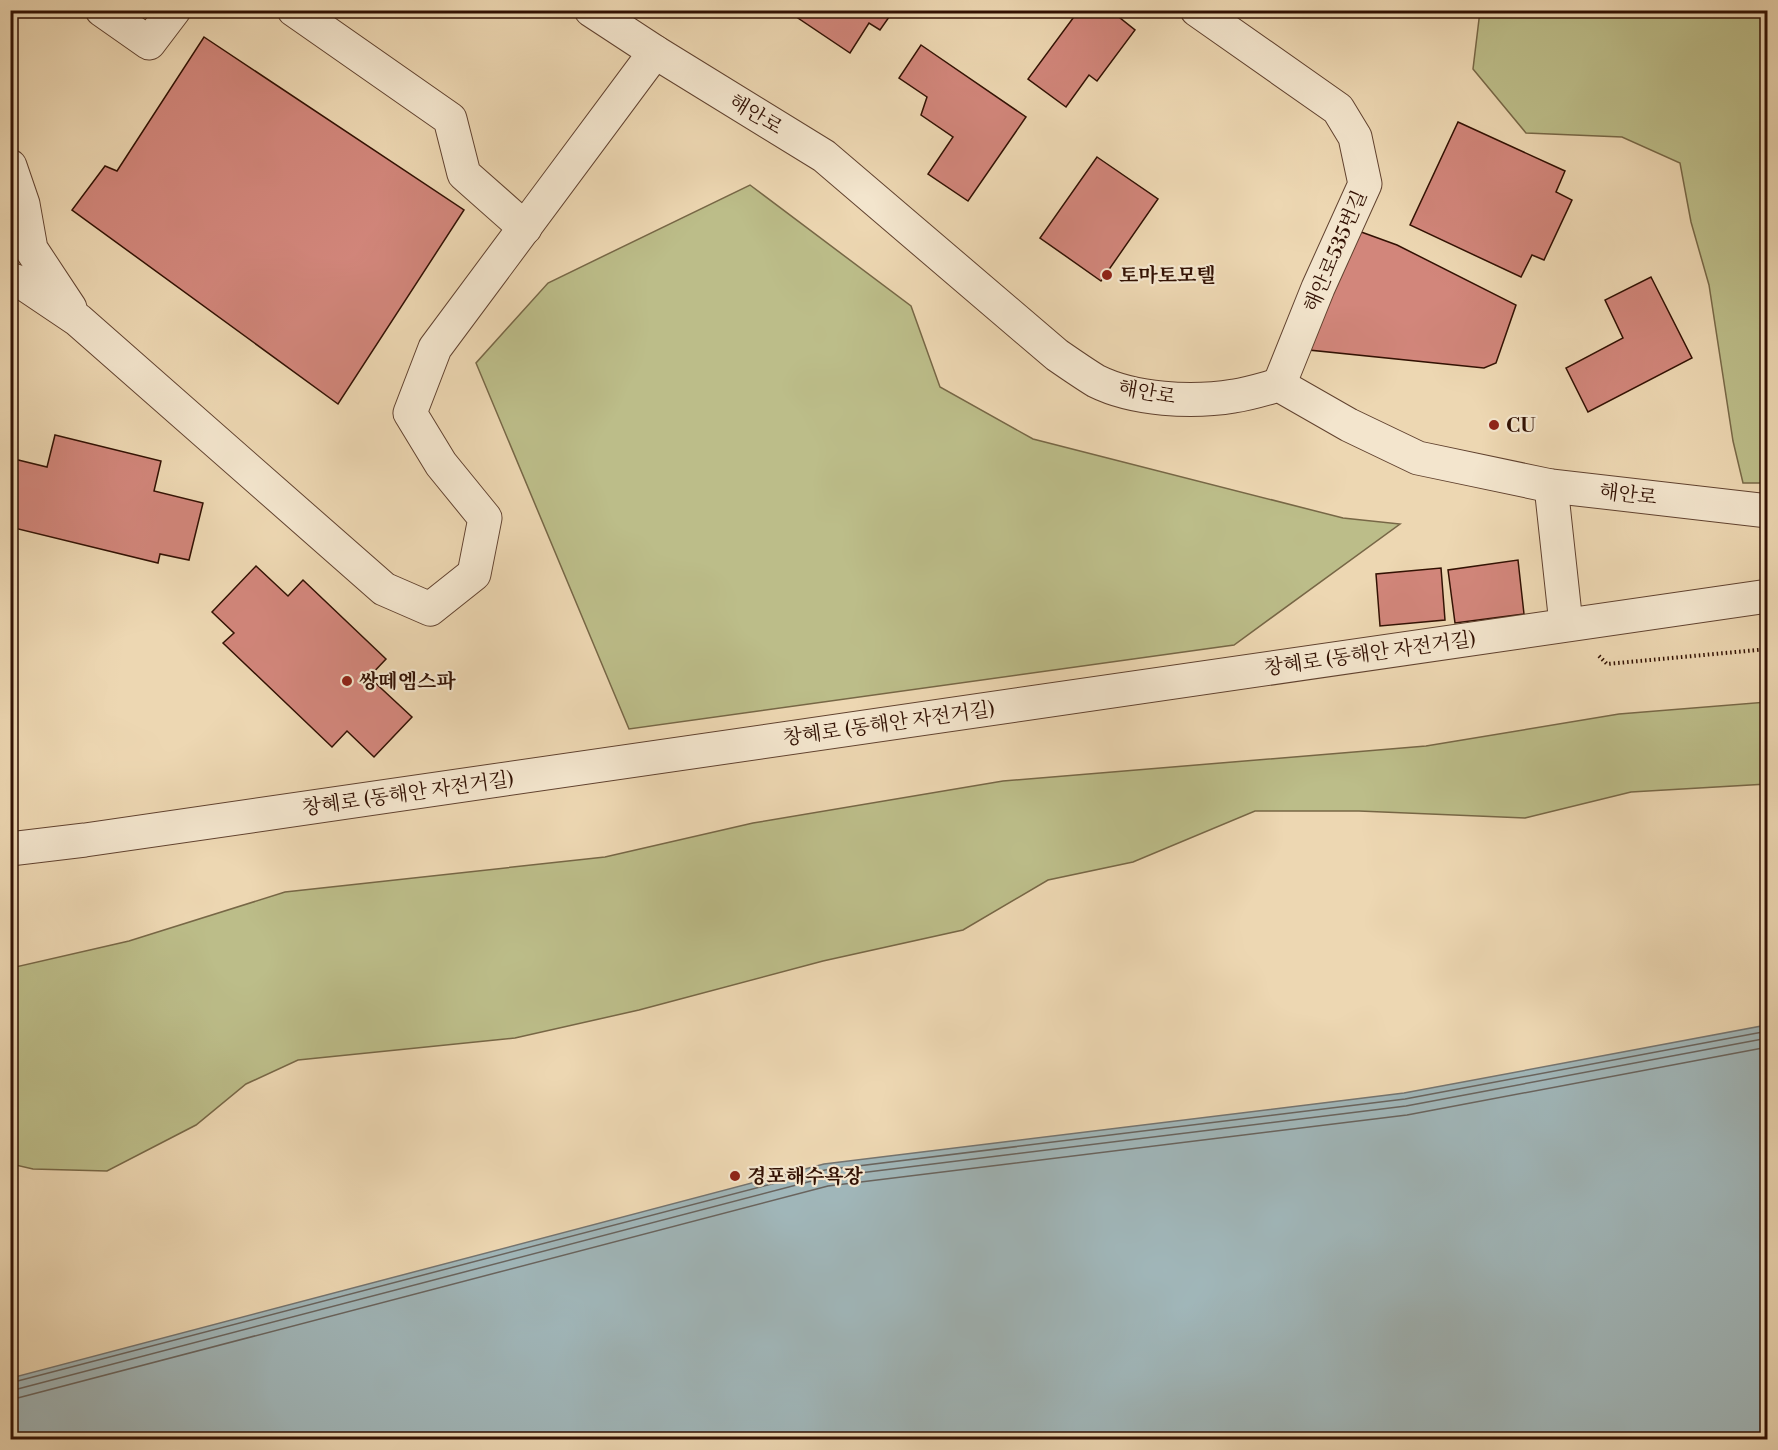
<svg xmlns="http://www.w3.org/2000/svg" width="1778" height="1450" viewBox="0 0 1778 1450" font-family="'Libre Bodoni','Noto Serif KR',serif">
<rect width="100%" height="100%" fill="#edd7b2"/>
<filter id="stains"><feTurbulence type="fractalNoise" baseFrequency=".00333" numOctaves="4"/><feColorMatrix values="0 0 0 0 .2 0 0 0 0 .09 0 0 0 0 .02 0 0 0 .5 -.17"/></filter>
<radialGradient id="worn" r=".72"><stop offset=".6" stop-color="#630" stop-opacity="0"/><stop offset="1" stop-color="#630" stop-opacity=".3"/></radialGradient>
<!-- green -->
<g fill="#bcbd89" stroke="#776746" stroke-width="1.5">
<polygon points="1480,11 1767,11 1767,483 1743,483 1733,441 1709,285 1691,222 1680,163 1622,137 1526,133 1473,69"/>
<polygon points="750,185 911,306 940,387 1033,439 1343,518 1400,524 1234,645 629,729 476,363 548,283"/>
<polygon points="1767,702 1767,784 1631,792 1525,818 1359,811 1255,811 1133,862 1048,880 963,930 823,961 639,1010 515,1038 298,1060 246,1084 196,1125 107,1171 33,1169 11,1164 11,968 129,941 285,892 605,857 753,823 1003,781 1426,746 1619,714"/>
</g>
<!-- water -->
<polygon fill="#a0b6b9" stroke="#747470" stroke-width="1.5" points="1767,1025 1767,1439 11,1439 11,1378 824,1164 1404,1093"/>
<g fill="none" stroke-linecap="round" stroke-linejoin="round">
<!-- shore -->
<g stroke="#69645e" stroke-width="1.5">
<polyline points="10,1383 825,1170 1405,1099 1768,1031"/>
<polyline points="10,1391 827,1177 1406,1106 1768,1038"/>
<polyline points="10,1400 828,1186 1407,1115 1768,1047"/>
</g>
</g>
<!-- building -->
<g fill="#d2867b" stroke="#321103" stroke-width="1.5">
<polygon points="786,10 894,10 880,30 869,23 850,53"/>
<polygon points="1079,10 1110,10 1135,30 1097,81 1089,75 1066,107 1028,79"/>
<polygon points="204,37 464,210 338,404 72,210 105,166 117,171"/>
<polygon points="921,45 1026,117 968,201 928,174 953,137 921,115 927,97 899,78"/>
<polygon points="1458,122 1565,171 1556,192 1572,200 1544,260 1532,255 1521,277 1410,225"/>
<polygon points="1097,157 1158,199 1101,281 1040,238"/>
<polygon points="1353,229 1397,245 1516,305 1496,363 1484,368 1309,350"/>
<polygon points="1651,277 1692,358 1588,412 1566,368 1623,338 1605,300"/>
<polygon points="55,435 161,461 154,491 203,503 189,560 160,554 158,563 10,527 10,458 47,467"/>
<polygon points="1518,560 1524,614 1455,623 1448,570"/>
<polygon points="256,566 288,596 303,580 386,659 369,677 412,717 374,757 347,731 332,747 223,643 234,633 212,612"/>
<polygon points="1441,568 1445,620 1380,626 1376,574"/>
</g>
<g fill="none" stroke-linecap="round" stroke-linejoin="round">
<defs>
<g id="minor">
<polyline points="102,10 149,43 174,10"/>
<polyline points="294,10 450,119 464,174 525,228"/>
<path d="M591 10 655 52 824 156 1057 355C1070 364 1083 373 1096 381 1134 400 1192 403 1234 396 1249 394 1264 389 1279 385L1349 425 1418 458 1551 486 1768 511"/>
<polyline points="1197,10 1338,109 1355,137 1365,184 1318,288 1279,385"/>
<polyline points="10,166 23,204 31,249 70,308"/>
<polyline points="10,279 26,285 78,320 384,589 430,609 474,574 485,518 441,464 410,413 435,348 655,52"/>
<polyline points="1551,486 1566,624"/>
<polyline points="10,849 85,840 1768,596"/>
</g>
</defs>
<!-- minor casing -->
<use href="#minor" stroke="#61422f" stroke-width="35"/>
<!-- path -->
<polyline stroke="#321103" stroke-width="4" stroke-dasharray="1.5 3" stroke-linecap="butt" points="1599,656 1607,664 1768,649"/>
<!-- minor -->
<use href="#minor" stroke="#f3e5cd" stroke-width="33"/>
</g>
<!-- markers -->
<g fill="#8f2418" stroke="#f3e5cd" stroke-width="2">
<circle cx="1107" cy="275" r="6"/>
<circle cx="1494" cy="425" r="6"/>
<circle cx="347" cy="681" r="6"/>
<circle cx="735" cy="1176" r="6"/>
</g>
<g text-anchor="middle" stroke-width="4.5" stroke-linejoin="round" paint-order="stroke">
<!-- street labels -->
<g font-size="20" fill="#321103" stroke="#f3e5cd">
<text transform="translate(756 114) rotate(31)" y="7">해안로</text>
<text transform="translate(1335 251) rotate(-67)" y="7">해안로535번길</text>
<text transform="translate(1147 392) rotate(10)" y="7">해안로</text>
<text transform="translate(1628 494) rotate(7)" y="7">해안로</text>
<text transform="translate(1370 653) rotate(-8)" y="7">창혜로 (동해안 자전거길)</text>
<text transform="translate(889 723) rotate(-8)" y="7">창혜로 (동해안 자전거길)</text>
<text transform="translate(408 793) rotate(-8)" y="7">창혜로 (동해안 자전거길)</text>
</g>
<!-- poi labels -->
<g font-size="20" font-weight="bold" fill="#321103" stroke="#f3e5cd" text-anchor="start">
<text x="1119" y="282">토마토모텔</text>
<text x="1506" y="432">CU</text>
<text x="359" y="688">쌍떼엠스파</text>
<text x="747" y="1183">경포해수욕장</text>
</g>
</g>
<!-- margin -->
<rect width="1778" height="1450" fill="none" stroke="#edd7b2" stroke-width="36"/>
<rect x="12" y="12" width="1754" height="1426" fill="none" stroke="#321103" stroke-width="3"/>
<rect x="18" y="18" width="1742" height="1414" fill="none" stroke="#321103" stroke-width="1.5"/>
<rect width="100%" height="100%" filter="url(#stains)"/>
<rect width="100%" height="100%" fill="url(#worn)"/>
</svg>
